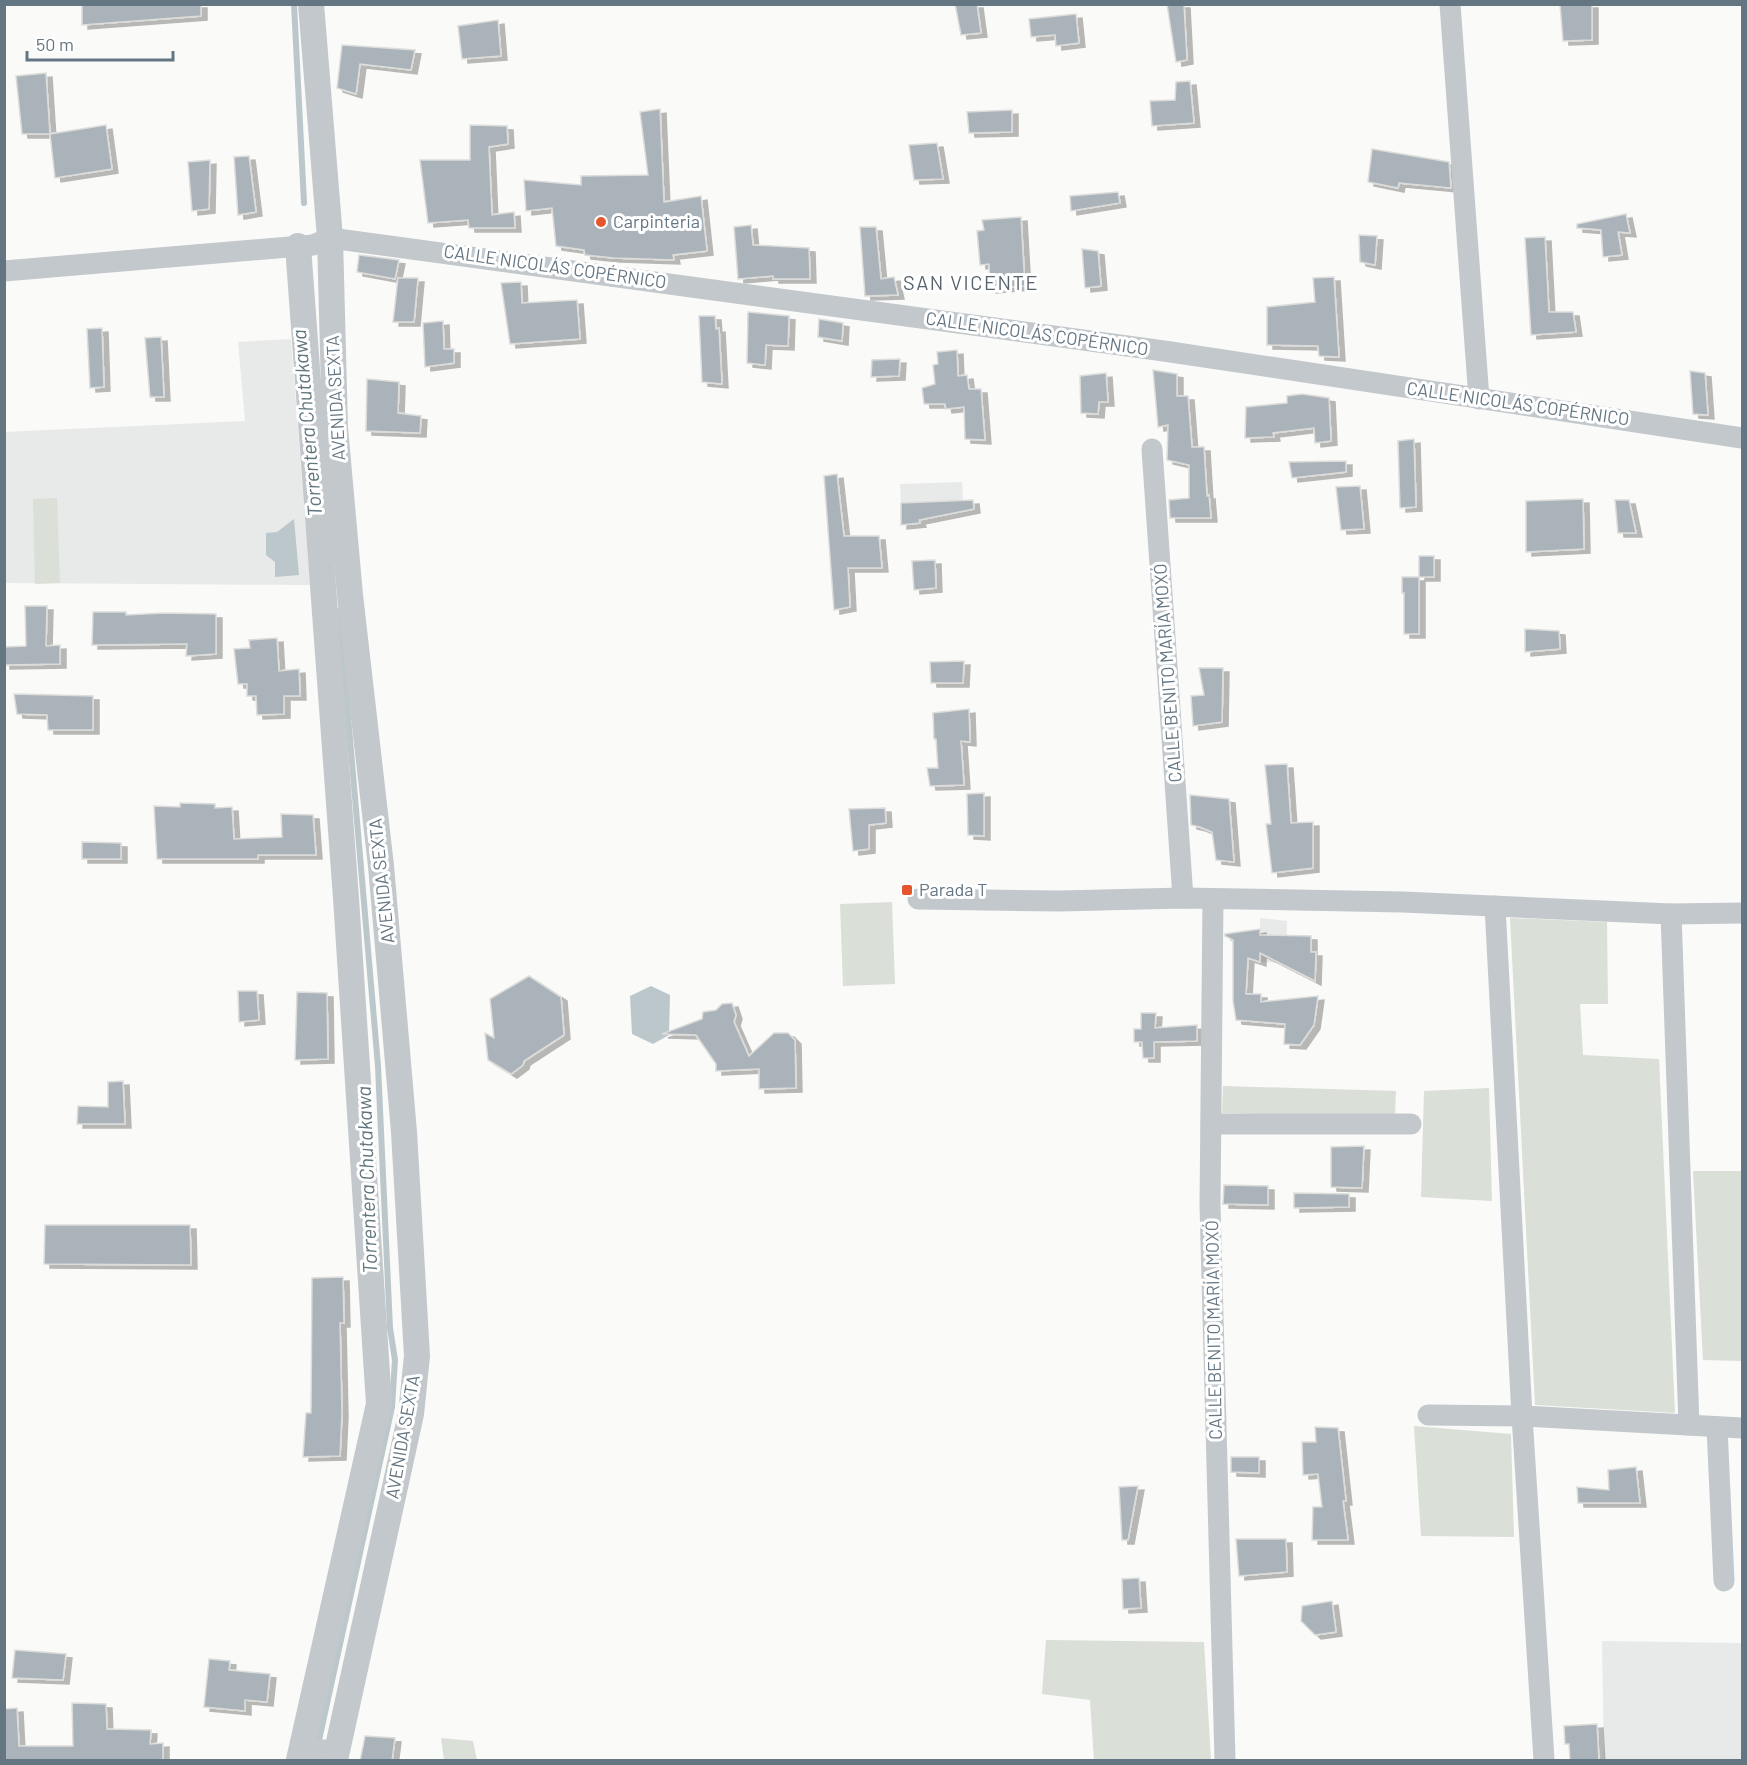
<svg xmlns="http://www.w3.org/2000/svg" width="1747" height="1765" viewBox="0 0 1747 1765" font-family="Barlow,sans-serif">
<defs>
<filter id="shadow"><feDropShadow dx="6" dy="4" stdDeviation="0" flood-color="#0004"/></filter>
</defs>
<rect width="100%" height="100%" fill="#fafaf8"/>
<!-- built -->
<g fill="#e8e9e9">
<polygon points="291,339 310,585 5,583 4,432 245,421 238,342"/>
<polygon points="962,482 963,501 901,503 900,484"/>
<polygon points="1260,918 1287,921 1286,963 1260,962"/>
<polygon points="1602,1641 1742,1643 1742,1760 1604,1760"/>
</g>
<!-- green -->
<g fill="#dadfd7">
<polygon points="57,498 60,583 35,584 33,499"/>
<polygon points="892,902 895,984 843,986 840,904"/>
<polygon points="1510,918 1607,922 1608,1004 1580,1004 1583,1055 1659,1059 1675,1413 1535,1405"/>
<polygon points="1223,1086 1396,1091 1395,1117 1222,1113"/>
<polygon points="1489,1088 1492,1201 1421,1197 1424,1091"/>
<polygon points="1693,1171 1742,1171 1742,1361 1703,1360"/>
<polygon points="1414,1426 1511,1434 1514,1537 1421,1536"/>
<polygon points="1046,1640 1204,1642 1211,1760 1094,1760 1090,1700 1042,1694"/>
<polygon points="441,1738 473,1741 477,1760 444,1760"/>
</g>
<!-- water -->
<g fill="#bbc7cb">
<polygon points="294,519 299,575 275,577 275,562 266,555 266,533 277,532"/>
<polygon points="651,986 670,995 669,1035 653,1044 632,1034 630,996"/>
</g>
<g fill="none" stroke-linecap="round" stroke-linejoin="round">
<!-- stream -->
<g stroke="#bbc7cb" stroke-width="6">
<polyline points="294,4 304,203"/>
<polyline points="319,1740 392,1407 395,1360 390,1328 378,1066 339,611"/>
</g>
</g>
<!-- building -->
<g fill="#aab3b9" stroke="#dcdcda" stroke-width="1.5" filter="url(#shadow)">
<polygon points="82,4 201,4 201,16 82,25"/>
<polygon points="955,4 977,4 981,33 961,35"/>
<polygon points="1167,4 1184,4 1187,60 1176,62"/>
<polygon points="1560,4 1592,4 1592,40 1563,41"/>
<polygon points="1076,14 1079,43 1056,46 1055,35 1031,37 1029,19"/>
<polygon points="498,20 501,56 462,59 458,26"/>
<polygon points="342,45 415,50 411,70 360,64 356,94 337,88"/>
<polygon points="46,73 50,134 22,134 16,76"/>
<polygon points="1190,81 1194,123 1152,126 1150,101 1175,100 1176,82"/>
<polygon points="660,109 664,202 701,196 707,251 673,255 674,260 614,258 585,255 584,250 556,246 552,208 526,211 524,180 581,185 581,176 648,175 640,112"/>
<polygon points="1012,110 1012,132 969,133 967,112"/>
<polygon points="106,125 112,169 55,178 50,134"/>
<polygon points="470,125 507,126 508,144 489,147 492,215 514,212 515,228 469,228 468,220 428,223 420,160 470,160"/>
<polygon points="937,143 943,179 914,180 909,145"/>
<polygon points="1372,149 1449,162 1451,188 1399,183 1398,188 1368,182"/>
<polygon points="249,156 256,212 238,215 234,157"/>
<polygon points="210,160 209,209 192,211 188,162"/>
<polygon points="1118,192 1120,203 1071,211 1070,196"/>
<polygon points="1626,214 1630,233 1618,232 1622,255 1603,257 1601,230 1577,228 1577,224"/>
<polygon points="1021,217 1025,286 990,289 989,264 980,265 977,231 984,230 982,220"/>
<polygon points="751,225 753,245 809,248 810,279 773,279 773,276 738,279 734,227"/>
<polygon points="860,227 876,227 881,279 894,277 898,295 865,296"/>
<polygon points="1359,235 1377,236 1375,265 1360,262"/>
<polygon points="1545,237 1549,312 1573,312 1576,332 1531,335 1525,238"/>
<polygon points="1082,249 1098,251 1101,286 1085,288"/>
<polygon points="359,255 399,260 395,279 357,272"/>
<polygon points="1334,277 1339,357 1319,356 1318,346 1267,345 1267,307 1315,302 1313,278"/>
<polygon points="398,278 418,278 414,322 393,322"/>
<polygon points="521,282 522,303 577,300 580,339 510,344 501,283"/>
<polygon points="748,312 789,316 788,346 766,345 765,365 747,363"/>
<polygon points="699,316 715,316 716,329 719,328 722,384 702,382"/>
<polygon points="819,319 843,323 842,341 818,337"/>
<polygon points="443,321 444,349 454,349 454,363 425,367 423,323"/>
<polygon points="102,328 104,387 90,388 87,329"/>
<polygon points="161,337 164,397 150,397 145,338"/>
<polygon points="957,350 958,376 967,375 969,389 981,389 985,440 965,439 964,407 946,409 945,404 924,404 922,388 935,384 933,365 938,364 937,352"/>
<polygon points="900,359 899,376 871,377 872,360"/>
<polygon points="1153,370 1177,374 1177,396 1188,396 1192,447 1204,447 1207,496 1209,495 1211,518 1170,518 1169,500 1189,498 1189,465 1167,460 1168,425 1158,427"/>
<polygon points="1690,371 1705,373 1708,415 1693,414"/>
<polygon points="1106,373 1108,402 1099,402 1098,414 1081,413 1080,376"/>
<polygon points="367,379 399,382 398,413 421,416 420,433 366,431"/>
<polygon points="1302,394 1329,398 1331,441 1315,443 1314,428 1273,433 1274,437 1245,438 1246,407 1287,403 1287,396"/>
<polygon points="1414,439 1416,507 1400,508 1398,441"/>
<polygon points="1346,461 1346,472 1292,478 1289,462"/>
<polygon points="837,474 844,536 879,536 882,568 848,568 850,607 834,610 824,476"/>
<polygon points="1360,486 1364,529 1341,530 1336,487"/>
<polygon points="1583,499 1584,549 1526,552 1526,501"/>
<polygon points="973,500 974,509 919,520 920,523 901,525 901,503"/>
<polygon points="1615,500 1629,500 1636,533 1618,533"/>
<rect x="1419" y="556" width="15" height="21"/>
<polygon points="935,560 936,588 914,590 912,561"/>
<polygon points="1402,577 1419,577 1419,634 1404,634 1404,593 1402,593"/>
<polygon points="25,606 47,606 46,646 60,645 60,664 4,665 4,647 26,646"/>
<polygon points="93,612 126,612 126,615 165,613 216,614 216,654 186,656 187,644 92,645"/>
<polygon points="1525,629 1559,631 1560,649 1525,652"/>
<polygon points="277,638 279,671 299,669 300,696 284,696 284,714 257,715 256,696 247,696 247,684 238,684 234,649 250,648 249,640"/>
<polygon points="964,661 963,683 931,683 930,662"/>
<polygon points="1199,668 1223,668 1222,722 1193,726 1191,696 1204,695"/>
<polygon points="14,694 93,696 93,730 48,730 47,715 17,714"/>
<polygon points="969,709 970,742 961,741 964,785 930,786 927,768 938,768 936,739 934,739 933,713"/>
<polygon points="1287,764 1291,823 1313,822 1313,868 1272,873 1266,824 1271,824 1265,765"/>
<polygon points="984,793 984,836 968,835 967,794"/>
<polygon points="1190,795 1229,799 1234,862 1216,860 1212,832 1200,827 1191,825"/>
<polygon points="180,803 215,804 215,808 232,807 234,839 282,837 281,814 313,815 316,855 258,855 258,859 157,859 154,806 180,807"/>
<polygon points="885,808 886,823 869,825 869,849 853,851 849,809"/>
<polygon points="82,842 121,843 121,859 82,859"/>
<polygon points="1260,929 1260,935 1311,936 1311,952 1316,952 1315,981 1260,953 1260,962 1248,958 1246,994 1261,994 1261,1002 1318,996 1314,1025 1300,1045 1284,1044 1285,1024 1236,1020 1233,1001 1233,940 1225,936 1225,934"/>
<polygon points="529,976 561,997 564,1035 524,1061 523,1065 511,1074 488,1060 485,1033 494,1038 490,999"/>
<polygon points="238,991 257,991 259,1020 239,1022"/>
<polygon points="297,992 327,993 328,1059 295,1060"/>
<polygon points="732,1003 736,1015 734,1022 749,1056 774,1033 788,1033 795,1040 796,1088 759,1089 759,1069 716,1071 716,1064 696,1035 662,1034 702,1019 703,1012 716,1010 722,1004"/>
<polygon points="1141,1013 1156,1013 1155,1028 1197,1025 1197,1041 1154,1042 1154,1058 1143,1058 1142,1042 1134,1042 1134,1029 1141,1029"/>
<polygon points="123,1081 125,1124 77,1124 78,1106 108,1107 108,1082"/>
<polygon points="1364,1146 1362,1188 1331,1187 1331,1147"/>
<polygon points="1224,1185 1268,1186 1268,1205 1223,1204"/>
<polygon points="1294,1193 1349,1194 1349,1207 1294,1208"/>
<polygon points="45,1225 190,1225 191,1265 44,1264"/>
<polygon points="343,1277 344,1323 340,1323 342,1413 340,1456 303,1457 306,1413 311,1413 312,1278"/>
<polygon points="1315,1427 1338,1428 1346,1501 1343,1501 1348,1540 1312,1540 1313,1507 1322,1507 1318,1474 1303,1475 1302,1442 1316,1442"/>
<polygon points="1231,1457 1259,1457 1259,1473 1231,1472"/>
<polygon points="1636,1467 1640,1503 1578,1503 1577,1487 1609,1490 1608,1470"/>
<polygon points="1138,1486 1128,1540 1122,1540 1119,1487"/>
<polygon points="1236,1539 1286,1539 1287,1572 1239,1576"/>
<polygon points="1139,1578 1141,1608 1123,1609 1122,1579"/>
<polygon points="1332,1601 1336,1632 1315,1635 1301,1621 1302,1606"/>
<polygon points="15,1650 66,1654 63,1680 12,1678"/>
<polygon points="209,1659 230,1661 229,1670 270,1674 267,1702 245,1700 245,1711 204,1707"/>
<polygon points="72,1703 106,1704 107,1729 151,1730 150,1744 163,1743 163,1761 4,1761 4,1709 17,1708 19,1746 73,1746"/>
<polygon points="1597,1724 1599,1761 1570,1761 1569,1744 1565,1744 1564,1726"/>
<polygon points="365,1736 395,1738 392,1761 360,1761"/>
</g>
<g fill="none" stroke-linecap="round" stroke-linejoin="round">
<!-- minor -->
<g stroke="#c3c8cc" stroke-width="21">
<polyline points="1450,4 1479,399"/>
<polyline points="4,271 313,245 330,238 1164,351 1742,438"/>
<polyline points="1152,449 1183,898"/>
<polyline points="918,899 1060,901 1183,898 1403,902 1671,914 1742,913"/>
<polyline points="1213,899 1210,1205 1225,1760"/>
<polyline points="1495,906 1522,1416 1544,1760"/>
<polyline points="1671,914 1689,1425"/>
<polyline points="1211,1124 1411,1124"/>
<polyline points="1428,1415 1522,1416 1742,1428"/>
<polyline points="1717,1427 1724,1581"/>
<polyline points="302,1747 337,1752"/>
</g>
<!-- tertiary -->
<g stroke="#c3c8cc" stroke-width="26">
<polyline points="311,4 330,238 335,428 350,595 381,866 404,1132 417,1356 411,1414 335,1760"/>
<polyline points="298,246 346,898 379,1404 299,1760"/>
</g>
</g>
<!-- markers -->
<g fill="#e4572e" stroke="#fff" stroke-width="2">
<circle cx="601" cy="222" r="6"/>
<rect x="901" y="884" width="12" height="12" rx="3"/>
</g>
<g text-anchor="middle" stroke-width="6" stroke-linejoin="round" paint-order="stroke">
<!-- poi labels -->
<g font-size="18" fill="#657683" stroke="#fff" text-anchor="start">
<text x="613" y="228">Carpinteria</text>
<text x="919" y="896">Parada T</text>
</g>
<!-- street labels -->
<g font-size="18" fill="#657683" stroke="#fff">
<text transform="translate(555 267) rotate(8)" y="6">CALLE NICOLÁS COPÉRNICO</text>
<text transform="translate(1037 334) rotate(8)" y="6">CALLE NICOLÁS COPÉRNICO</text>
<text transform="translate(336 398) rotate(-93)" y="6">AVENIDA SEXTA</text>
<text transform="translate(1518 404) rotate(8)" y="6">CALLE NICOLÁS COPÉRNICO</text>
<text transform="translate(1168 673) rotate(-94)" y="6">CALLE BENITO MARÍA MOXÓ</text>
<text transform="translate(382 881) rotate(-96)" y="6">AVENIDA SEXTA</text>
<text transform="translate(1214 1330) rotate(-91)" y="6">CALLE BENITO MARÍA MOXÓ</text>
<text transform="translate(403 1437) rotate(-80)" y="6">AVENIDA SEXTA</text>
</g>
<!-- neighbourhood labels -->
<g font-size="20" letter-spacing="1.5" fill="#57646e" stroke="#fff">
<text x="971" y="290">SAN VICENTE</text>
</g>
<!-- water labels -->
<g font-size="20" font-style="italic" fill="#60757c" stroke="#fff">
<text transform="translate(307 423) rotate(-95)" y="7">Torrentera Chutakawa</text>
<text transform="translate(367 1180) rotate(-92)" y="7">Torrentera Chutakawa</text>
</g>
</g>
<!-- border -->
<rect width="1747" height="1765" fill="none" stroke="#657683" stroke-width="12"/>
<!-- scale -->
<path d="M27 51v9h146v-9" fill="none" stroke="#657683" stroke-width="3"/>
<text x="36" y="51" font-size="18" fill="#657683" stroke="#ffffff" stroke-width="4.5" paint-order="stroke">50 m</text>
</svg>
